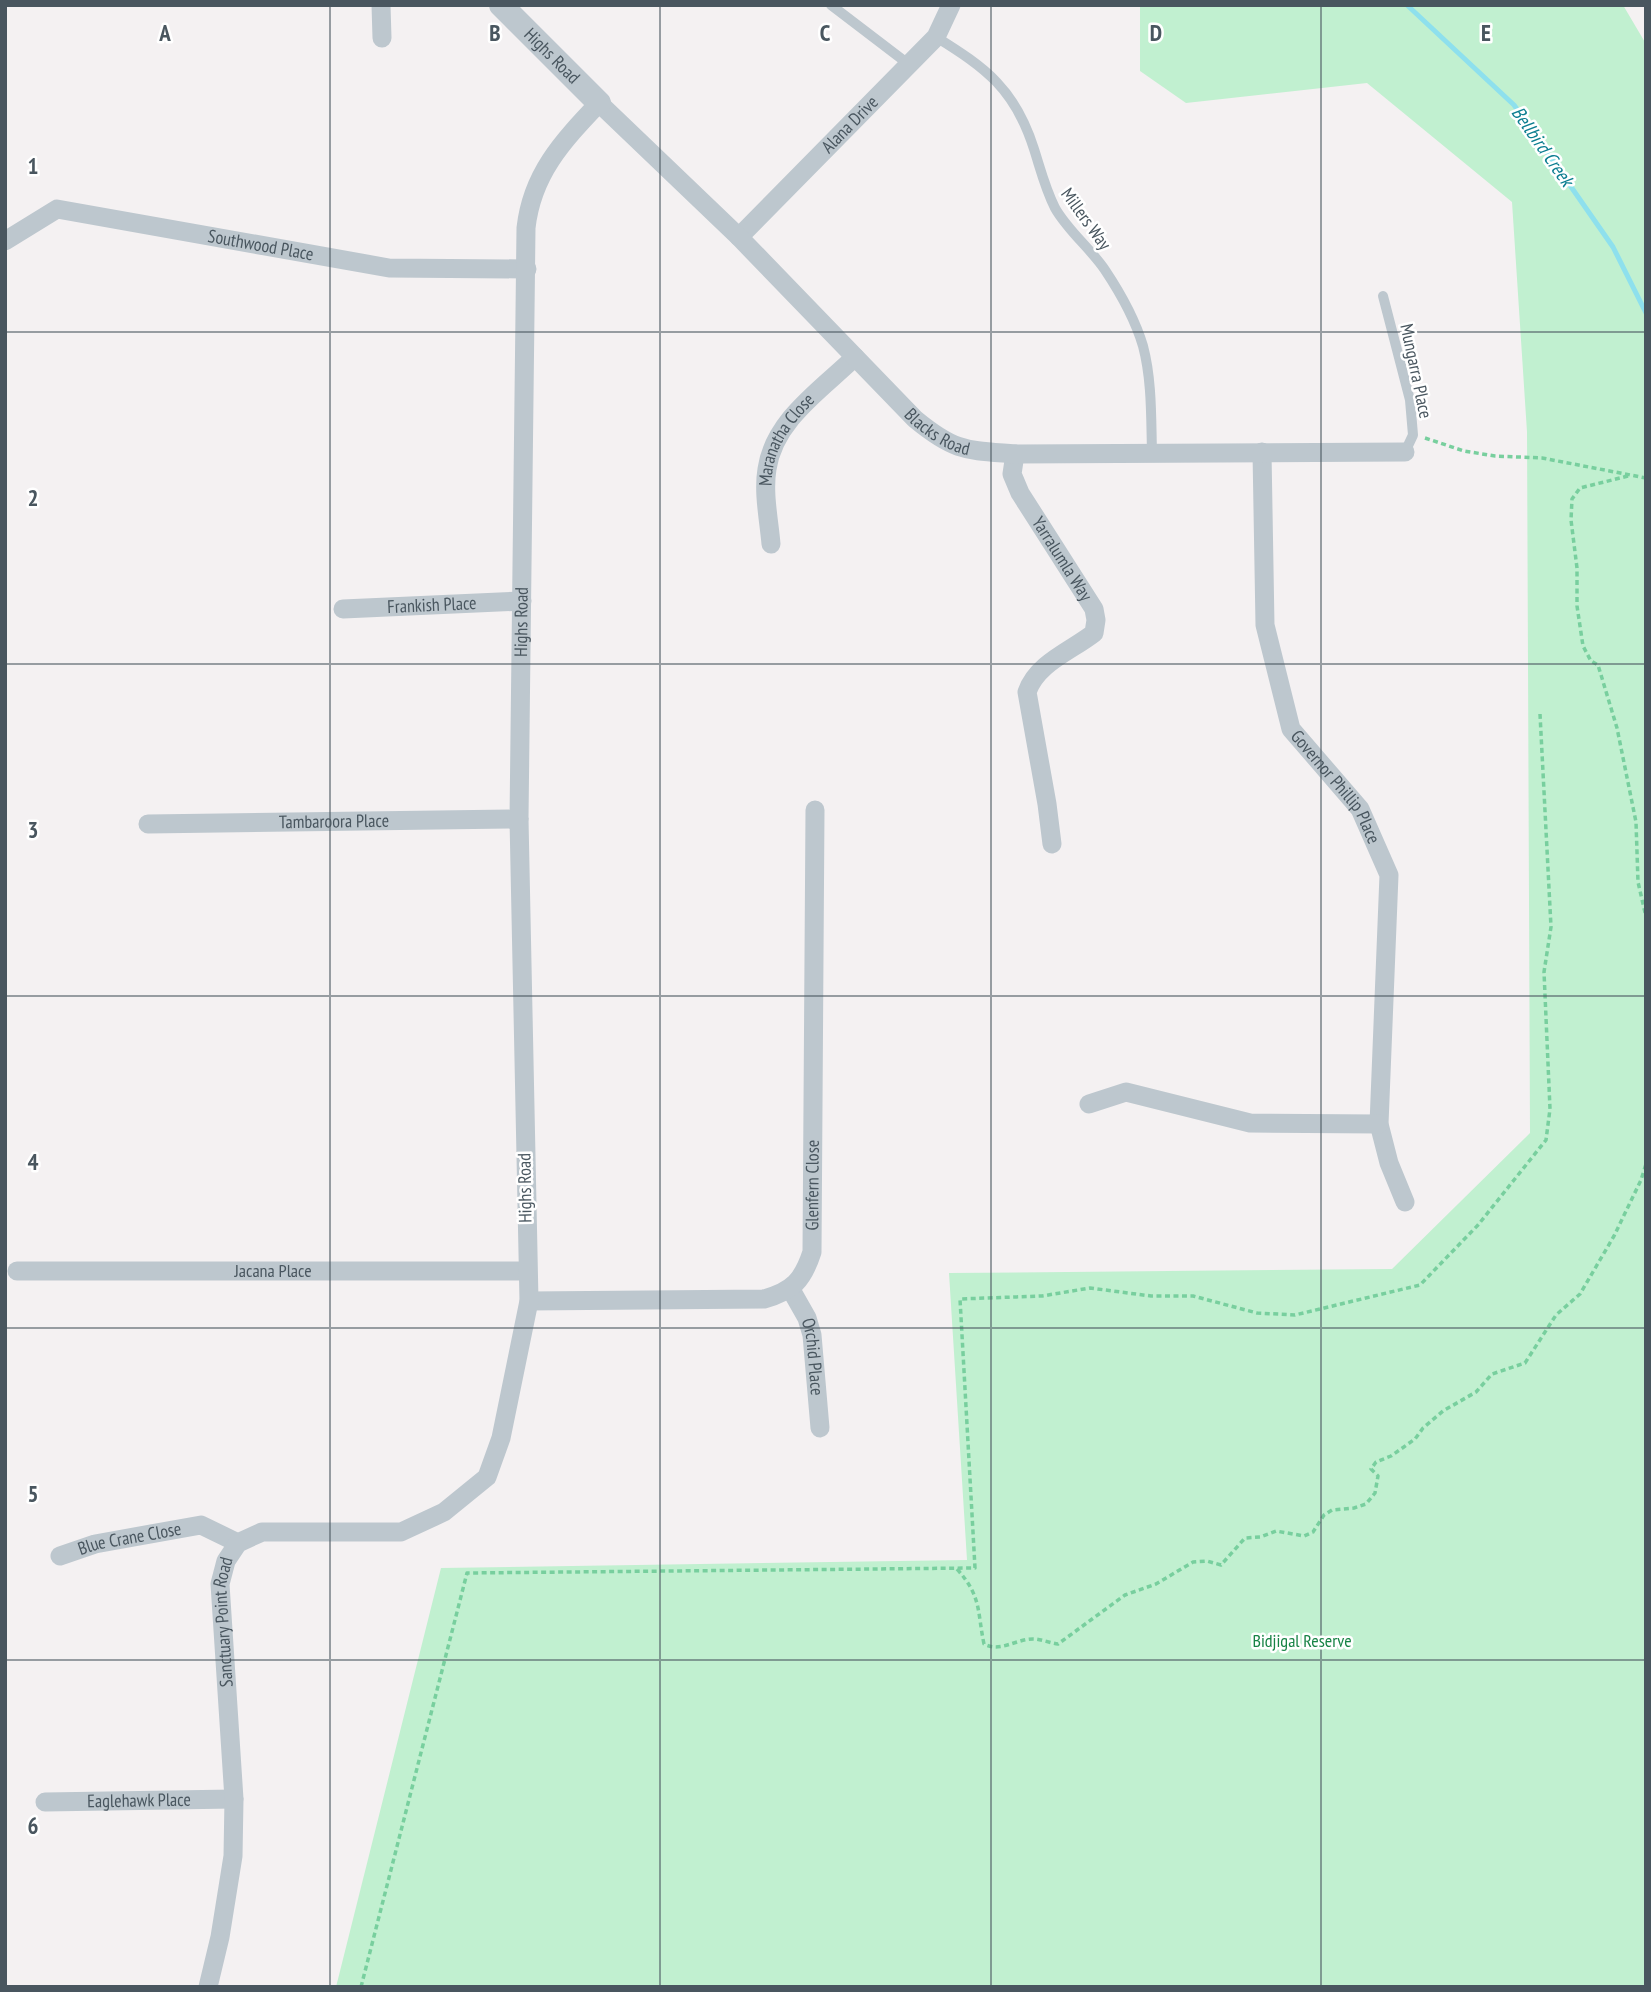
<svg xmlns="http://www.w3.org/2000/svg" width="1651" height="1992" viewBox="0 0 1651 1992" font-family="'PT Sans Narrow',sans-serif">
<rect width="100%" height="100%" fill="#f4f1f2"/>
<!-- green -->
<polygon fill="#c1f0d0" points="1140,5 1623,5 1646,44 1646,1987 336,1987 441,1568 967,1560 949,1273 1392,1269 1530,1133 1527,432 1512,202 1367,83 1186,103 1140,71"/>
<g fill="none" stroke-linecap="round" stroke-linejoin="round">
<!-- stream -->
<polyline stroke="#8ee0ed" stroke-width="5" points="1407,5 1514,105 1613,247 1646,313"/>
<!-- path -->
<g stroke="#78cf9e" stroke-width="3.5" stroke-dasharray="5 3.5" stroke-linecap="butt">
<polyline points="1425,438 1464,451 1495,456 1542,458 1646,478"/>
<polyline points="1628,476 1580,488 1572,499 1571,520 1577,568 1577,606 1583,646 1591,661 1598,665 1617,728 1636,822 1638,882 1646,917"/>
<path d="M957 1569C982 1597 977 1611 984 1644 1001 1653 1017 1638 1035 1639 1043 1640 1051 1643 1058 1644L1125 1595 1156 1584 1193 1562 1207 1561 1221 1565 1245 1538 1260 1537 1276 1531 1304 1536 1313 1532 1324 1515 1332 1510 1354 1508 1366 1504 1375 1493 1378 1476 1371 1469 1376 1462 1391 1456 1415 1439 1423 1428 1443 1411 1476 1392 1492 1374 1525 1363 1556 1315 1580 1294 1614 1236 1641 1180 1646 1164"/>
<polyline points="361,1987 467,1573 975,1568 960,1299 1042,1296 1090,1288 1151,1296 1193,1296 1257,1313 1295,1315 1420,1285 1478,1225 1546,1140 1550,1109 1544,972 1551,927 1540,714"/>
</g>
<!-- service -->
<g stroke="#bdc7ce" stroke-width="10">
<polyline points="831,5 907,63"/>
<path d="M936 37C986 68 1015 89 1034 149 1041 171 1045 188 1055 208 1068 231 1091 249 1105 270 1121 294 1135 319 1143 346 1152 380 1151 417 1152 452"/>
<polyline points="1383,296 1410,400 1413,435 1405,452"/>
</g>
<!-- minor -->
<g stroke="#bdc7ce" stroke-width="19">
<polyline points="381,5 382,38"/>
<path id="s1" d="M739 237 936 37 951 5"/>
<path id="s2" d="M5 241 57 209 389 268 527 269"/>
<path id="s3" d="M1262 452 1265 625 1291 729 1360 809 1389 875 1379 1124 1389 1163 1405 1202"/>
<path id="s4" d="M1015 454 1012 474 1020 493 1094 609 1096 620 1094 633C1071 651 1037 663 1027 692L1047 804 1052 844"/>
<path id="s5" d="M771 544C769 520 763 493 767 469 774 420 822 389 855 357"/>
<path id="s6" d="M343 609 522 601"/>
<path id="s7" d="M148 824 519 819"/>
<polyline points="1089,1104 1126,1092 1250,1123 1379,1124"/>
<path id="s8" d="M17 1271H527"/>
<path id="s9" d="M790 1288 807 1318 812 1335 820 1428"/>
<path id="s10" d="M529 1301 764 1299C793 1291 803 1280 812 1252L815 810"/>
<path id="s11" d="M60 1556 95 1544 201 1525 238 1543"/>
<path id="s12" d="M45 1802 234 1799"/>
<path id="s13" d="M208 1987 220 1937 233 1856 234 1799 220 1584 226 1561 238 1543 262 1532H401L444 1512 487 1477 501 1438 529 1301 519 819 526 228C532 174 562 142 599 103L739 237 915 419C955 452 966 450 1015 454L1405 452"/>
</g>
<!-- tertiary -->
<path stroke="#bdc7ce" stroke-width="24" id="s14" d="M501 5 599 103"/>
</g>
<!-- grid -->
<path fill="none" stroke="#49565f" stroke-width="2" stroke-opacity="0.55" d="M330 5V1987M660 5V1987M991 5V1987M1321 5V1987M5 332H1646M5 664H1646M5 996H1646M5 1328H1646M5 1660H1646"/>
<g text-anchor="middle" stroke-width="5" stroke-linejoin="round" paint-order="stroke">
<!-- street labels -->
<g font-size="18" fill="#49565f" stroke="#fff">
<text dy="6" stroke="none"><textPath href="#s14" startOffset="72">Highs Road</textPath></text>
<text dy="6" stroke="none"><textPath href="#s1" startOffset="158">Alana Drive</textPath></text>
<text transform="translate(1086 219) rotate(54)" y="6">Millers Way</text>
<text dy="6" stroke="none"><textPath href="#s2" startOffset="268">Southwood Place</textPath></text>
<text transform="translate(1416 371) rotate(78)" y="6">Mungarra Place</text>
<text dy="6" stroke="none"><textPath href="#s13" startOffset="2595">Blacks Road</textPath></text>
<text dy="6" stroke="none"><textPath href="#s5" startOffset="110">Maranatha Close</textPath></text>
<text dy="6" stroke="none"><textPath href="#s4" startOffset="119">Yarralumla Way</textPath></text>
<text dy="6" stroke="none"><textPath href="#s6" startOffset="89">Frankish Place</textPath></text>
<text dy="6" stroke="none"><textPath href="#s13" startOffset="1580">Highs Road</textPath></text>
<text dy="6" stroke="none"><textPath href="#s3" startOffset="354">Governor Phillip Place</textPath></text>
<text dy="6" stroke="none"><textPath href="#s7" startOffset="186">Tambaroora Place</textPath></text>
<text dy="6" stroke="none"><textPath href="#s10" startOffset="373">Glenfern Close</textPath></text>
<text transform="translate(525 1188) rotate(-91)" y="6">Highs Road</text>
<text dy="6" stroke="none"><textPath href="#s8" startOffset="256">Jacana Place</textPath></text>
<text dy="6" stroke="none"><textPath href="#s9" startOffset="74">Orchid Place</textPath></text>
<text dy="6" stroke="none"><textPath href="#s11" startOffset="72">Blue Crane Close</textPath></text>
<text dy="6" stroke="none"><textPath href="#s13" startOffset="368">Sanctuary Point Road</textPath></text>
<text dy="6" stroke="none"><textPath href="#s12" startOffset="94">Eaglehawk Place</textPath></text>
</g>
<!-- park labels -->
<g font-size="18" fill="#178345" stroke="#fff">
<text x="1302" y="1647">Bidjigal Reserve</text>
</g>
<!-- water labels -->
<g font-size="19" font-style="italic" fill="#0c7e90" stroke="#fff">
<text transform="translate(1543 146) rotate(55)" y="7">Bellbird Creek</text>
</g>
</g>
<g font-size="23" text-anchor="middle" font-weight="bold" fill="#49565f" stroke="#fff" stroke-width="5" stroke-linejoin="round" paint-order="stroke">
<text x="165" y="41">A</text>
<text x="495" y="41">B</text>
<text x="825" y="41">C</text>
<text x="1156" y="41">D</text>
<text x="1486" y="41">E</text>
<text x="33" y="174">1</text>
<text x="33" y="506">2</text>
<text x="33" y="838">3</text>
<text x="33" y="1170">4</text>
<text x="33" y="1502">5</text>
<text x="33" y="1834">6</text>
</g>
<!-- border -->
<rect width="1651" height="1992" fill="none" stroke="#49565f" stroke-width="14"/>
</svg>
